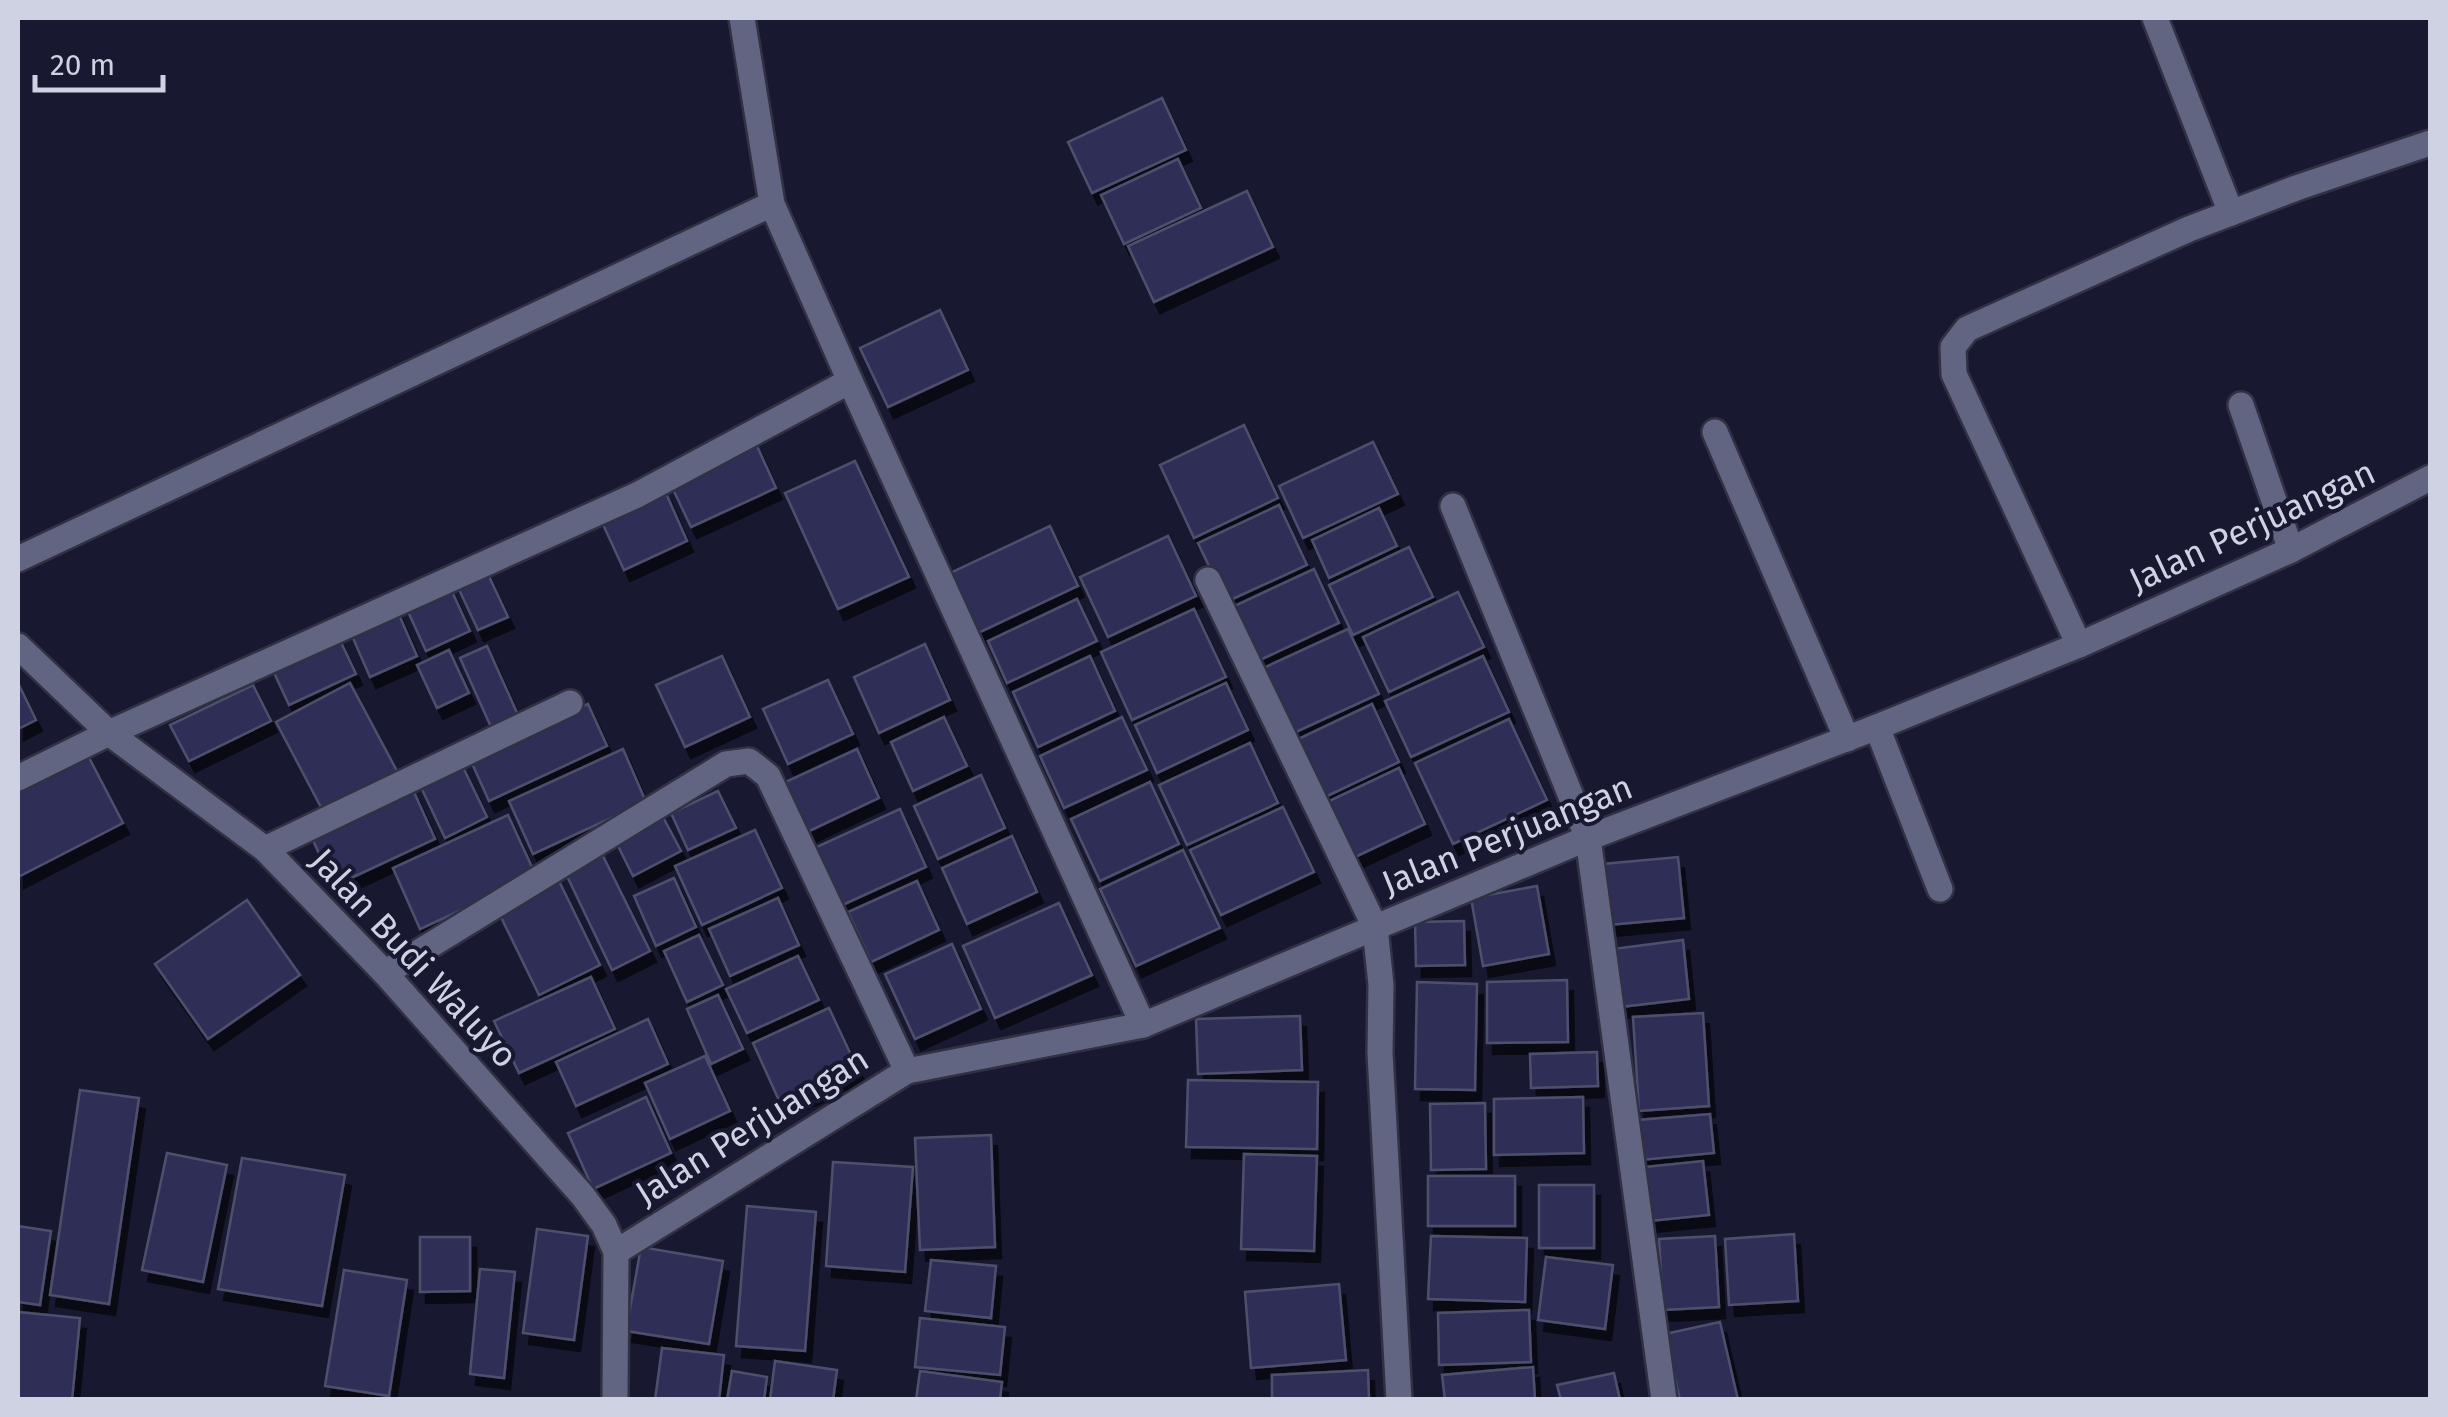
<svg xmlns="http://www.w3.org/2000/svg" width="2448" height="1417" viewBox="0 0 2448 1417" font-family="'Fira Sans',sans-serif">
<defs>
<filter id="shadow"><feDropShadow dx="6" dy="11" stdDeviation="0" flood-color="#0009"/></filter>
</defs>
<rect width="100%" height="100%" fill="#181931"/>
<!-- building -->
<g fill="#2d2f56" stroke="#4e506c" stroke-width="2.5" filter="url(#shadow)">
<polygon points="1162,98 1186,150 1092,193 1068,142"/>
<polygon points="1178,159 1201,208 1124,244 1101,195"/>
<polygon points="1247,191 1273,247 1154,302 1128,246"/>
<polygon points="940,310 968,370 888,407 860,348"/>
<polygon points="1244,425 1278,498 1194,538 1160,465"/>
<polygon points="1373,442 1398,494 1303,538 1279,486"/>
<polygon points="756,444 776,488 691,527 670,483"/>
<polygon points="855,461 909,577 838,609 785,493"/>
<polygon points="665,491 687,541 624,570 601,520"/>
<polygon points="1279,505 1307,565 1226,602 1198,543"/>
<polygon points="1379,508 1397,546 1329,578 1312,540"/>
<polygon points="1050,526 1078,586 978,633 950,573"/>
<polygon points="1168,536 1196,596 1108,637 1080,577"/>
<polygon points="1409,547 1433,597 1353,635 1329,585"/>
<polygon points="1314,569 1339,623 1256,662 1230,608"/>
<polygon points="486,570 508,617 478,630 456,583"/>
<polygon points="449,585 470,631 426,651 405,605"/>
<polygon points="1458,592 1484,647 1389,692 1363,637"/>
<polygon points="1077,599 1097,641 1007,683 988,641"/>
<polygon points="396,608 417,656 370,677 349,629"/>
<polygon points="1194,609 1226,677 1132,720 1101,652"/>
<polygon points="1348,629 1379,694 1287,736 1257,671"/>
<polygon points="337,634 356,674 289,705 270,664"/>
<polygon points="925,644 950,700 879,733 854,677"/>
<polygon points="487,646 518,715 491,727 460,658"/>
<polygon points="449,650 469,693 437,708 417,665"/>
<polygon points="722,656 750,717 685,747 656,685"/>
<polygon points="1090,656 1115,711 1038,747 1013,692"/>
<polygon points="1483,656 1509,712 1411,757 1385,701"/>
<polygon points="828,680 853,734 788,764 763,709"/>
<polygon points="18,683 36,720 18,729"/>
<polygon points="350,683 397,771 323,811 276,722"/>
<polygon points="1226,683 1248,730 1157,773 1135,725"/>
<polygon points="253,685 271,721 189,761 170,725"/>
<polygon points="588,704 607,746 489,801 470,759"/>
<polygon points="1372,704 1399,762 1323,798 1296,740"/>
<polygon points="944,717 967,766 913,791 891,742"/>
<polygon points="1122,717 1147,770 1064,808 1040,756"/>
<polygon points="1509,719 1547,800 1453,844 1415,763"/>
<polygon points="1250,743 1278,803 1187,845 1159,785"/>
<polygon points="84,748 123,823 18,877 18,783"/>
<polygon points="623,749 646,802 533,854 509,801"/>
<polygon points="857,749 879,798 803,834 781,784"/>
<polygon points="461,763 487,817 445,838 419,783"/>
<polygon points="1399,768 1425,824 1353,858 1327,802"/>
<polygon points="981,775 1005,828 938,859 914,806"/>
<polygon points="1150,782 1179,844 1100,881 1071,819"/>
<polygon points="413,790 435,839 334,886 311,836"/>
<polygon points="718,791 736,828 688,850 671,813"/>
<polygon points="1283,807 1314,872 1221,915 1190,850"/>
<polygon points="900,809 926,867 838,907 812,849"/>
<polygon points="508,815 536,876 420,929 393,868"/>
<polygon points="663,817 681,851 633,876 616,842"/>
<polygon points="755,830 782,888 702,925 675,866"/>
<polygon points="1012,836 1037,892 967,924 942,868"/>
<polygon points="1183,850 1220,928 1136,966 1100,889"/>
<polygon points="603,856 650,951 612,970 566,874"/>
<polygon points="1678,857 1684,918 1609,925 1603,864"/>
<polygon points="674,878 696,927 656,946 634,896"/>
<polygon points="559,881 600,965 539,995 498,911"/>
<polygon points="917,881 939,930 871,962 848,912"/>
<polygon points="1537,886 1549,954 1483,966 1471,898"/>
<polygon points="778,898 799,945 730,976 709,929"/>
<polygon points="247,900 300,975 208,1039 155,964"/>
<polygon points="1059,903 1092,975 995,1018 963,946"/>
<polygon points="1464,921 1465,965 1416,966 1415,922"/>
<polygon points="699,935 723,985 687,1002 664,951"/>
<polygon points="1683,940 1689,999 1620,1007 1613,949"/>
<polygon points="952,944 981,1009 915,1039 885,974"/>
<polygon points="798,956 819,1000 747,1033 726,989"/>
<polygon points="591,977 615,1029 519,1073 494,1021"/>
<polygon points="1567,980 1568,1042 1487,1043 1487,982"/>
<polygon points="1417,982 1477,984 1475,1090 1415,1089"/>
<polygon points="718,995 743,1049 711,1064 687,1009"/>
<polygon points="829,1008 859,1072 782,1107 753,1043"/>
<polygon points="1703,1013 1709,1106 1639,1111 1633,1017"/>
<polygon points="1300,1016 1302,1070 1198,1074 1196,1019"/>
<polygon points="648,1019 668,1064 576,1106 556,1062"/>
<polygon points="1597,1052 1598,1086 1531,1088 1530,1054"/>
<polygon points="705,1056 730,1111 670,1139 645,1083"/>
<polygon points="1188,1080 1318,1082 1317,1149 1186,1147"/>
<polygon points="80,1090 139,1098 109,1304 50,1295"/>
<polygon points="646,1097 671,1153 593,1189 568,1133"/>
<polygon points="1583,1097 1584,1153 1494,1155 1494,1099"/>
<polygon points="1485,1103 1486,1169 1431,1170 1430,1104"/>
<polygon points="1710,1114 1714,1153 1641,1160 1638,1120"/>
<polygon points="991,1135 995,1247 920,1250 915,1138"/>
<polygon points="167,1153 227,1165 203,1282 142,1270"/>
<polygon points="1244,1154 1317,1156 1314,1251 1241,1249"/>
<polygon points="242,1158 345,1175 322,1306 218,1289"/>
<polygon points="1703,1161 1709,1215 1650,1221 1644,1167"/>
<polygon points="833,1162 913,1167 905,1272 826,1266"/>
<rect x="1428" y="1176" width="87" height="50"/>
<rect x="1539" y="1185" width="55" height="63"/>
<polygon points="747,1206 816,1212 805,1351 736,1346"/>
<polygon points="18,1226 51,1231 40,1305 18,1302"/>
<polygon points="537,1229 588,1236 574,1340 523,1333"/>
<polygon points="1794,1234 1798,1301 1729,1305 1725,1239"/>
<polygon points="1431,1236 1527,1238 1525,1302 1428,1299"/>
<polygon points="1715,1236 1719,1307 1663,1310 1659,1239"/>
<polygon points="420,1237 470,1237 470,1291 420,1292"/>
<polygon points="641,1247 723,1261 709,1344 626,1331"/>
<polygon points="1546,1257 1613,1265 1605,1329 1538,1320"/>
<polygon points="931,1260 996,1266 991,1318 925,1311"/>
<polygon points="480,1269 515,1272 504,1378 470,1374"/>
<polygon points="344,1270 407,1280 389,1396 325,1386"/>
<polygon points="1339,1284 1346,1360 1251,1368 1245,1292"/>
<polygon points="1529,1310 1531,1362 1439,1365 1438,1313"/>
<polygon points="18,1312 80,1318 72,1400 18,1400"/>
<polygon points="920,1318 1005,1327 1000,1375 915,1367"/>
<polygon points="1720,1322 1738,1400 1680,1400 1665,1334"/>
<polygon points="662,1348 724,1355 719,1400 655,1400"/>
<polygon points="775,1361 837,1370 833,1400 770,1400"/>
<polygon points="1533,1367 1535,1400 1445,1400 1442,1375"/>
<polygon points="1368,1370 1369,1400 1272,1400 1272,1375"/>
<polygon points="732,1371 767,1377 764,1400 727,1400"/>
<polygon points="920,1371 1002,1382 1000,1400 916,1400"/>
<polygon points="1614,1373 1620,1400 1561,1400 1557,1385"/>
</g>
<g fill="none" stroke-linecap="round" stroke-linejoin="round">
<defs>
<g id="minor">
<polyline points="742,18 772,204 850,381 1143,1025"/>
<polyline points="2155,18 2231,213"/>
<polyline points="2241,405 2291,550"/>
<polyline points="1715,432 1847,739"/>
<polyline points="1453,506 1588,838 1664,1400"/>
<polyline points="18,559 772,204"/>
<polyline points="1208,580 1375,927 1381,985 1380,1053 1399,1400"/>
<polyline points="2079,645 1954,374 1953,347 1967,329 2189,229 2299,187 2430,143"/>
<polyline points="18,646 109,733 265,849 385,973 583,1196 604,1225 616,1252 615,1400"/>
<polyline points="1877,727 1940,889"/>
<polyline points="18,778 109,733 637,495 850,381"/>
<polyline points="265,849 570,703"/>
<polyline points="385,973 726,764 749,761 768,776 907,1071"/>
<polyline points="616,1252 907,1071 1143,1025 1588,838 1877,727 2079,645 2291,550 2430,478"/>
</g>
</defs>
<!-- minor casing -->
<use href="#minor" stroke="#313144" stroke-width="30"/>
<!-- minor -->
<use href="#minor" stroke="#626582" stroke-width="25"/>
</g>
<g text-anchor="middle" stroke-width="8" stroke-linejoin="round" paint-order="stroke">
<!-- street labels -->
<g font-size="35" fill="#cfd2e2" stroke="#181931">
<text transform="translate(2252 526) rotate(-25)" y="12">Jalan Perjuangan</text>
<text transform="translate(1507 835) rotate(-22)" y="12">Jalan Perjuangan</text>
<text transform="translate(414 958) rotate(47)" y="12">Jalan Budi Waluyo</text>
<text transform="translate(752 1126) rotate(-32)" y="12">Jalan Perjuangan</text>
</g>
</g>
<!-- border -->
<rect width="2448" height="1417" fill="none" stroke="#cfd2e2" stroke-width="40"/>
<!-- scale -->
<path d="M35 75v15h128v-15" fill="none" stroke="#cfd2e2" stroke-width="5"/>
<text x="50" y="75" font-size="30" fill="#cfd2e2" stroke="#181931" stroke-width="8" paint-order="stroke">20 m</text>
</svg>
